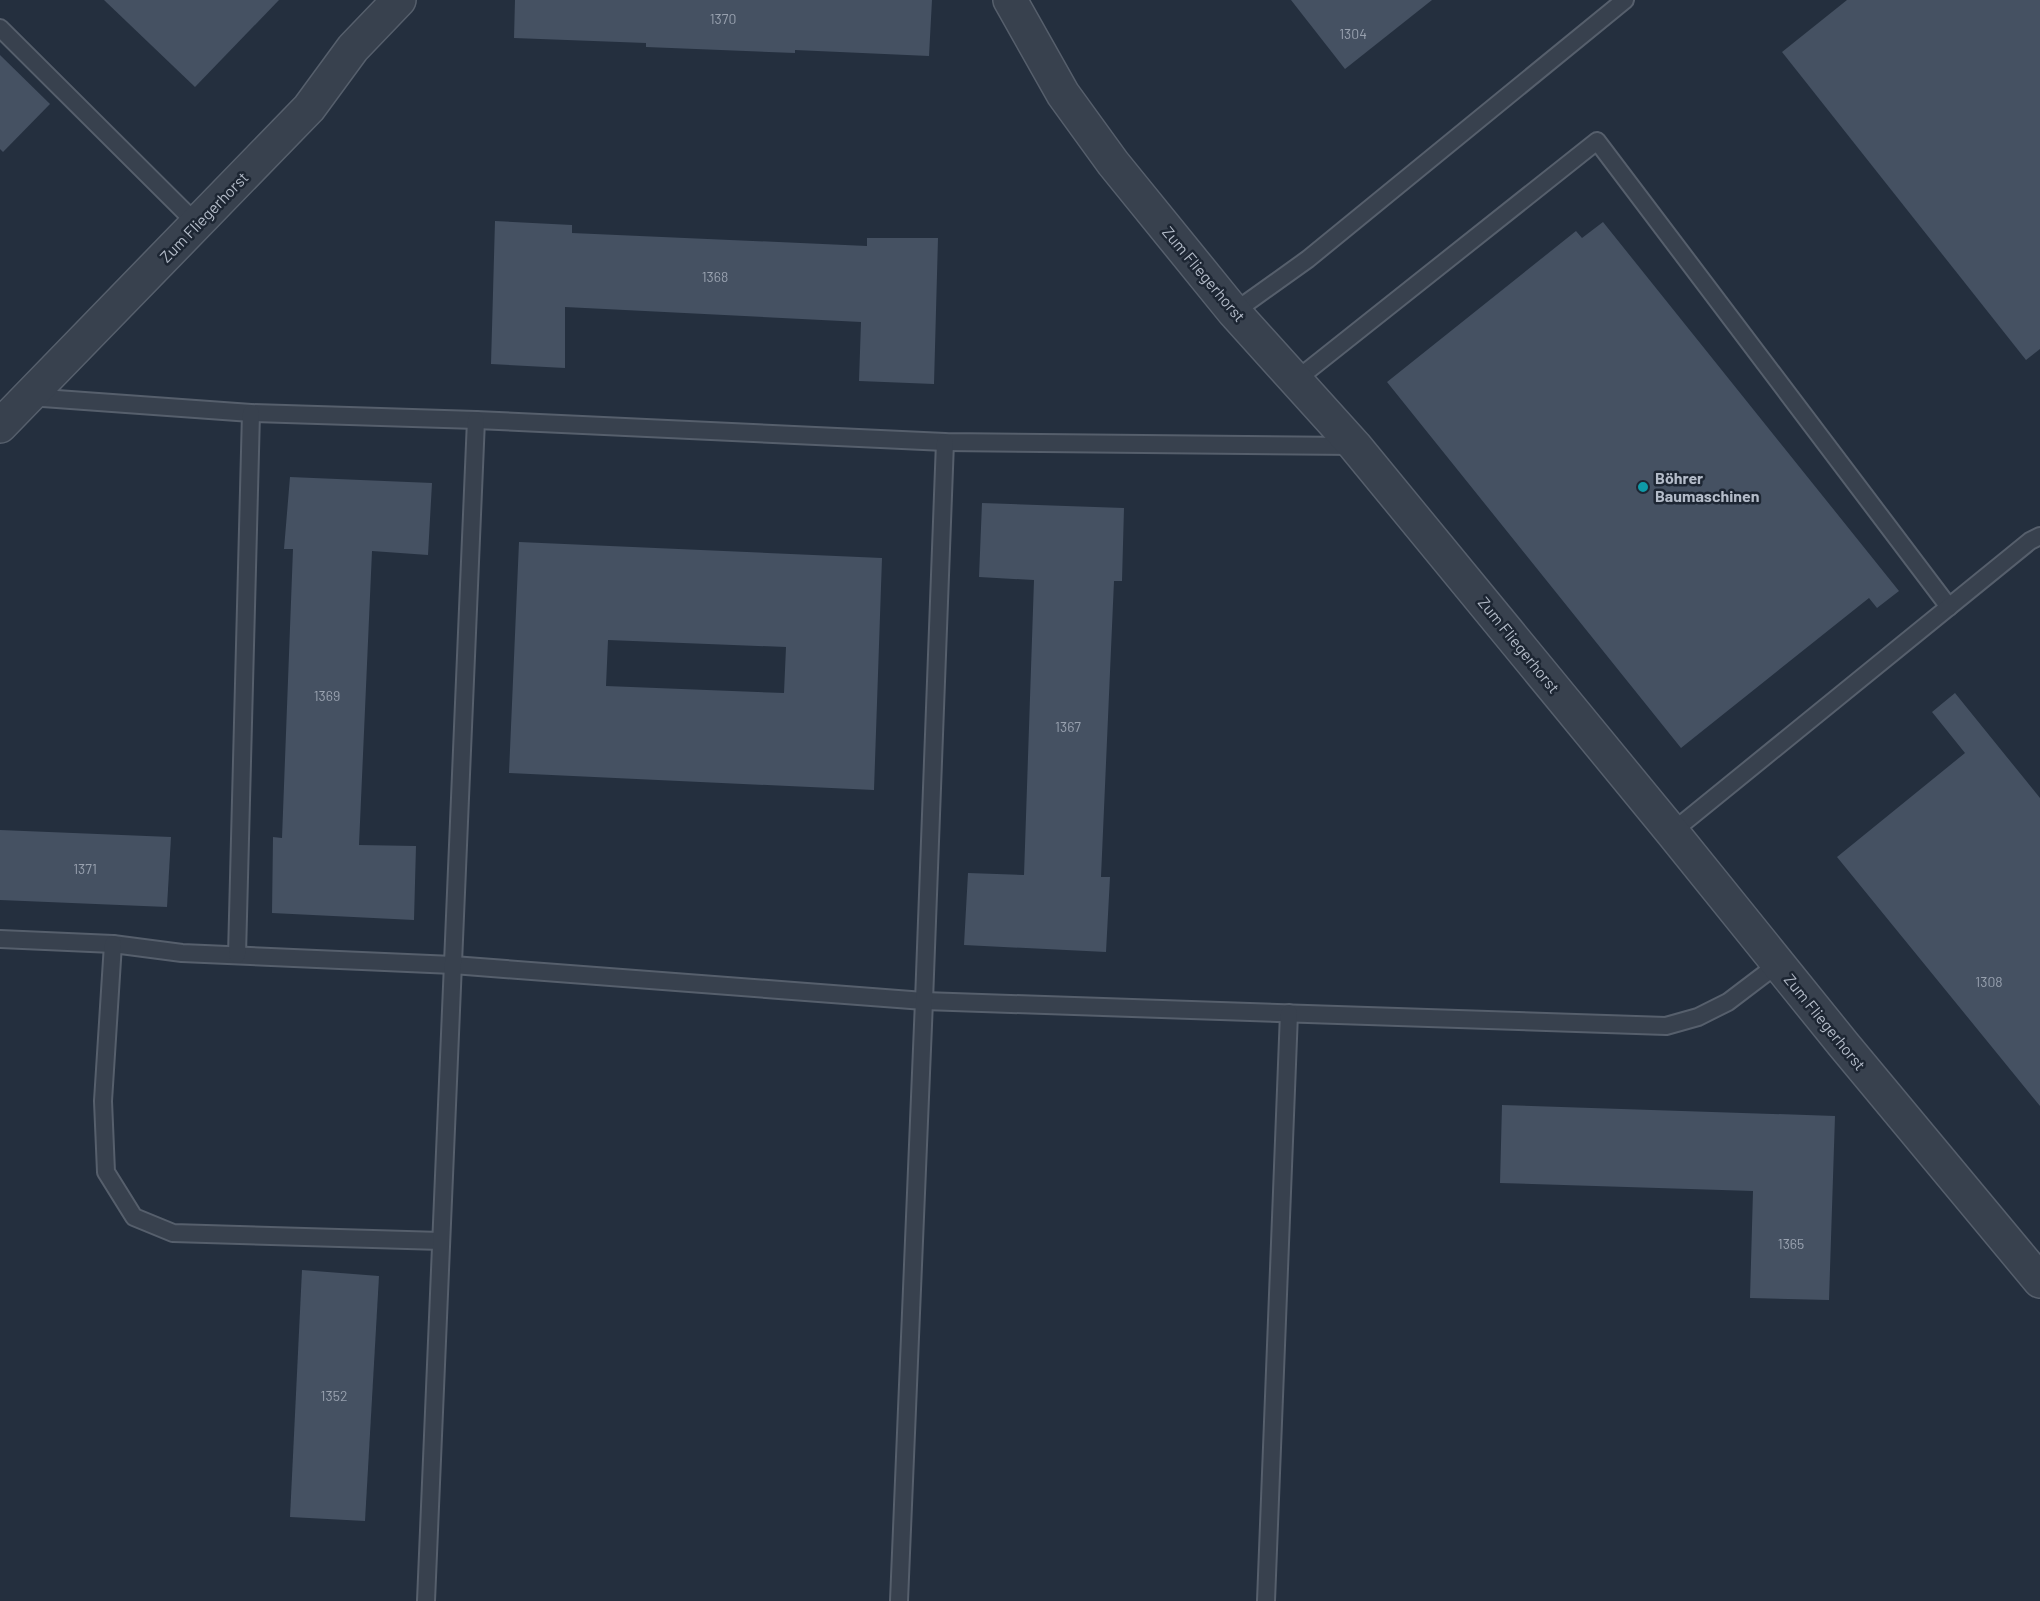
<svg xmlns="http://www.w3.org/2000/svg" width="2040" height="1601" viewBox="0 0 2040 1601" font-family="Barlow,sans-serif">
<rect width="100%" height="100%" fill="#242f3e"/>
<!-- building -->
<g fill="#455162" fill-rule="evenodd">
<polygon points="104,0 279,0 195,87"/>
<polygon points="515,0 932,0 929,56 795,50 795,53 646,47 646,43 514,38"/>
<polygon points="1291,0 1432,0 1345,69"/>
<polygon points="1847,0 2040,0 2040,349 2026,360 1782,52"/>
<polygon points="0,55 50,104 3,152 0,149"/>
<polygon points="495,221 572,225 572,233 867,246 867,238 938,238 934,384 859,381 861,322 565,307 565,368 491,364"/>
<polygon points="1603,222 1899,591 1877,608 1869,598 1681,748 1387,382 1576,231 1582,238"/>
<polygon points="290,477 432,483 428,555 372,551 359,845 416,846 414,920 272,913 273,837 282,838 293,549 284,549"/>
<polygon points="982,503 1124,508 1122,581 1114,581 1101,877 1110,877 1106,952 964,945 968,873 1024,875 1034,580 979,577"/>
<path d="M519 542 882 558 874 790 509 773ZM608 640 786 647 784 693 606 686Z"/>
<polygon points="1955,693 2040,798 2040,1106 1837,857 1965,753 1932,712"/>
<polygon points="0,830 171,837 167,907 0,900"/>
<polygon points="1502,1105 1835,1116 1829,1300 1750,1298 1753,1191 1500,1183"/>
<polygon points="302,1270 379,1276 365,1521 290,1517"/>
</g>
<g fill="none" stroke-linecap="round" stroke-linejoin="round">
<defs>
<g id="lane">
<polyline points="0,28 197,224"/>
<polyline points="1234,312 1308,259 1625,0"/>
<polyline points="1296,380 1597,141 1949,607"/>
<polyline points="29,397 251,413 476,420 945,442 1353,446"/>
<polyline points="1672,832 2030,541 2040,536"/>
<polyline points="0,939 113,944 182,953 453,965 924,1001 1666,1026 1698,1017 1728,1002 1778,964"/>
<polyline points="113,944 103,1101 106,1172 134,1217 173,1233 441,1241"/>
<polyline points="237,955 251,413"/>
<polyline points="426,1601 476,420"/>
<polyline points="899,1601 924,1001 945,442"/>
<polyline points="1266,1601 1289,1013"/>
</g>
<g id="street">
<polyline points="1010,0 1063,94 1113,163 1234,312 1355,446 1672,832 1843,1044 2040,1281"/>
<polyline points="0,426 309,108 353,48 399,0"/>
</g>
</defs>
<!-- lane casing -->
<use href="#lane" stroke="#565f6c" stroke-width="20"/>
<!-- street casing -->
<use href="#street" stroke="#565f6c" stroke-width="36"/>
<!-- lane -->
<use href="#lane" stroke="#38414e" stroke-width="16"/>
<!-- street -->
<use href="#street" stroke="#38414e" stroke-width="33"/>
</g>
<!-- markers -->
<circle fill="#0f9aa8" stroke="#1d2633" stroke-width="2" cx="1643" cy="487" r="6"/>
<g text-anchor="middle" stroke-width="5" stroke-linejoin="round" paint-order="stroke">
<!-- number labels -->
<g font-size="14" fill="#98a1af">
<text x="723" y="24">1370</text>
<text x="1353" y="39">1304</text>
<text x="715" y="282">1368</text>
<text x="327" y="701">1369</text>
<text x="1068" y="732">1367</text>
<text x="85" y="874">1371</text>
<text x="1989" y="987">1308</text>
<text x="1791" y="1249">1365</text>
<text x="334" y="1401">1352</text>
</g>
<!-- street labels -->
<g font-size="16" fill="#b4bcc9" stroke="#1d2633">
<text transform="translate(204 217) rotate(-46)" y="6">Zum Fliegerhorst</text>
<text transform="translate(1204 274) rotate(50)" y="6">Zum Fliegerhorst</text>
<text transform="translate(1519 645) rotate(51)" y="6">Zum Fliegerhorst</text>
<text transform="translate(1825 1022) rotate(51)" y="6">Zum Fliegerhorst</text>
</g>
<!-- poi labels -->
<g font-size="16" font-weight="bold" fill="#b4bcc9" stroke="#1d2633" text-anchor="start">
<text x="1655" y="484">Böhrer<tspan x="1655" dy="18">Baumaschinen</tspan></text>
</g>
</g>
</svg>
